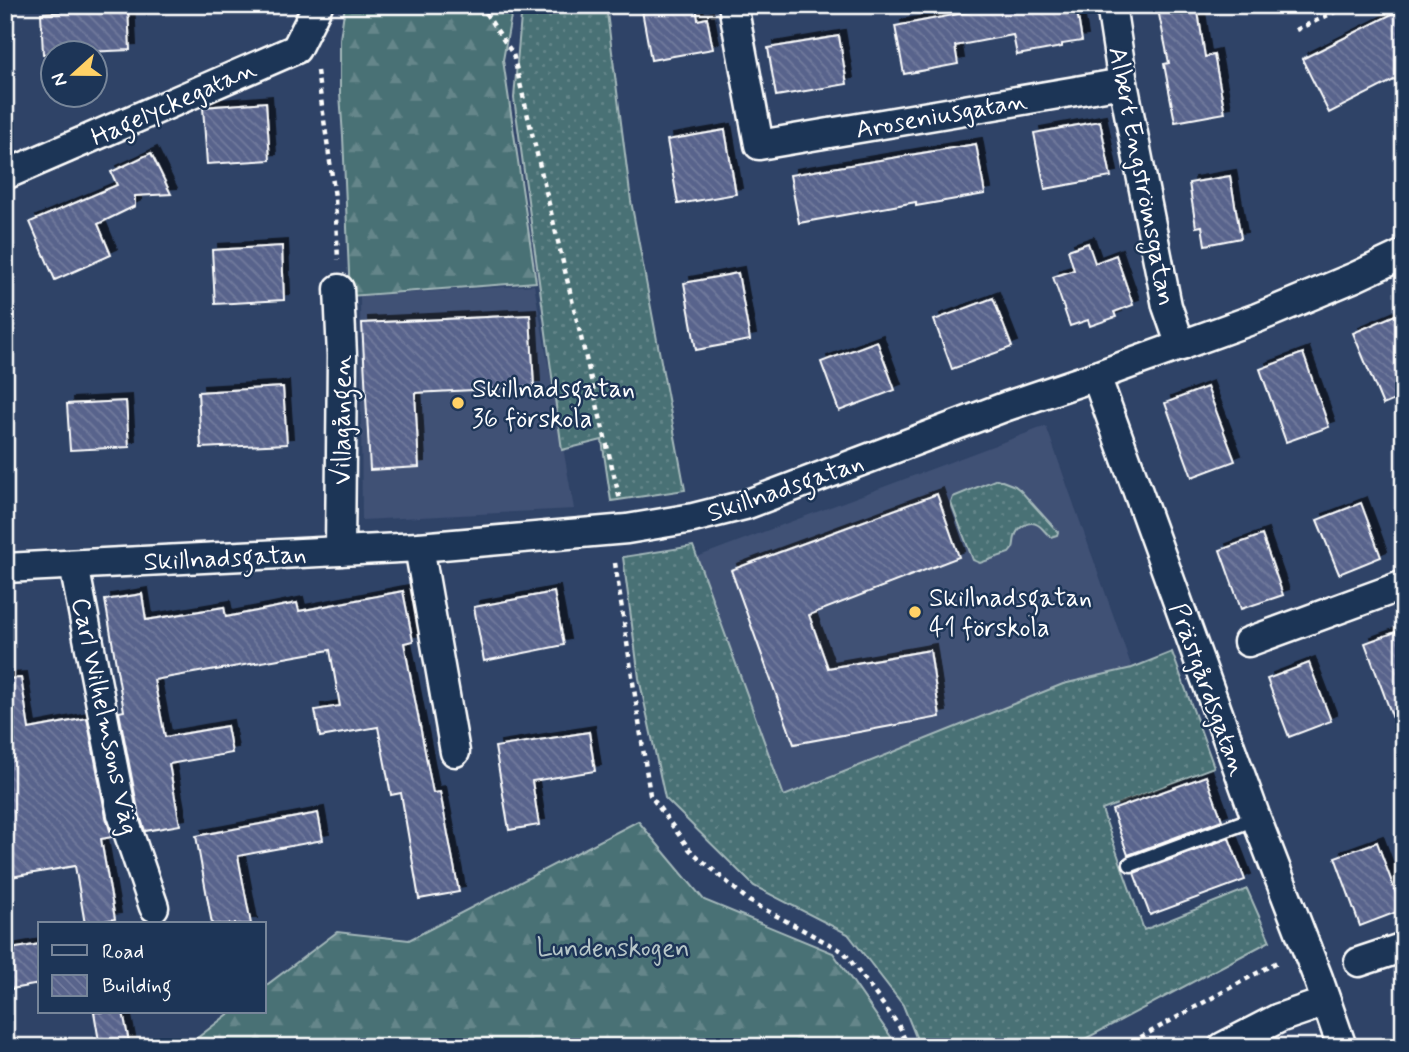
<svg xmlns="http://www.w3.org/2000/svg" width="1409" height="1052" viewBox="0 0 1409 1052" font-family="Mynerve,sans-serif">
<defs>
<pattern id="grass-dots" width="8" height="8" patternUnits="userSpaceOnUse" patternTransform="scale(1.75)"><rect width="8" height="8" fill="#4a7175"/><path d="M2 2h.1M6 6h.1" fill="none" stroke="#65868a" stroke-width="1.8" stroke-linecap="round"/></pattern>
<pattern id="forest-firs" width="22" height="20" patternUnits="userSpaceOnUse" patternTransform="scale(1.75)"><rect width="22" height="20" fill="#4a7175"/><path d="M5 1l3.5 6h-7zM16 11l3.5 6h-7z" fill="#65868a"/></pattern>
<pattern id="building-back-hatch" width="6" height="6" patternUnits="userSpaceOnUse" patternTransform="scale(1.75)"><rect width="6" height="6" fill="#59648c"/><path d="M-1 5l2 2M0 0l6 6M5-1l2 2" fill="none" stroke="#727b9d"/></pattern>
<filter id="shadow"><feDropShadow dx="6" dy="-6" stdDeviation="0" flood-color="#0009"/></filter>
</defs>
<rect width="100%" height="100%" fill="#2f4367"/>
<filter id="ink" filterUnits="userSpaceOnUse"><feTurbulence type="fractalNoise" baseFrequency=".0143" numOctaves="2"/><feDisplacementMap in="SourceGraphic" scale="14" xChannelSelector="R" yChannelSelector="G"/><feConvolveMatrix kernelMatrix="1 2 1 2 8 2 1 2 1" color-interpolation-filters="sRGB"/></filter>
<g filter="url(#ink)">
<!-- built -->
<g fill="#405175">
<polygon points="534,285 574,509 362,520 360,296"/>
<polygon points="1046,426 1132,668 784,796 697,557"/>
</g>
<!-- grass -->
<g fill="url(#grass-dots)" stroke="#a4b8ba" stroke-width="2">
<polygon points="522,5 606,5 631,201 685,490 611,501 602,440 562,450 514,98"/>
<path d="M997 479 1015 486 1020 490 1058 532 1057 535 1051 537C1046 534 1043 528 1038 525 1029 519 1017 528 1015 537 1014 541 1014 545 1013 548L1009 553 980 563 973 560 951 503 953 497Z"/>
<polygon points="693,546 784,796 1063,684 1132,668 1172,652 1214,767 1102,810 1144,930 1247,889 1270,941 1070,1047 920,1047 903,1005 848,934 754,886 665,798 639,678 623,557"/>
</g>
<!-- forest -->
<g fill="url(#forest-firs)" stroke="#a4b8ba" stroke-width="2">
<polygon points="345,5 513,5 503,60 536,282 350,296 343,136 340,94 340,39"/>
<polygon points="638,821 704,900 833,953 898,1047 178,1047 188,1045 231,1012 264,1012 264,987 337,932 409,940"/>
</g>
<!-- building -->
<g fill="url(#building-back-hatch)" stroke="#fff" stroke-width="2" filter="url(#shadow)">
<polygon points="62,5 102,5 102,9 128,8 130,50 43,54 41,13 62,12"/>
<polygon points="641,5 696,5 698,20 707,18 713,49 651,60"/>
<polygon points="1006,5 1076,5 1082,41 1062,44 1062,47 1017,55 1013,35 955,46 958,64 904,74 895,26"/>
<polygon points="1157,5 1197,5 1205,57 1214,55 1225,113 1175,122 1164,64 1169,63"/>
<polygon points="1404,8 1404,75 1329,113 1302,59"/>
<polygon points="839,36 847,84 776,96 768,48"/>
<polygon points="266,102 270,160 207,164 203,107"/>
<polygon points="1100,121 1111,177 1045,189 1034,133"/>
<polygon points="725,130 736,194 678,204 667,140"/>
<polygon points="976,144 985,194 916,206 916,202 799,223 790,175"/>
<polygon points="151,153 171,194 135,196 135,206 98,224 111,255 55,280 30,222 117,185 111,172"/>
<polygon points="1230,176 1241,238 1205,245 1202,226 1196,227 1189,183"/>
<polygon points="1088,243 1095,263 1116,255 1133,305 1114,312 1116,317 1090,326 1088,320 1070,326 1053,277 1074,270 1068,250"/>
<polygon points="282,246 284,300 215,304 212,250"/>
<polygon points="738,273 750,340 696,350 684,283"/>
<polygon points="993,298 1012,347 952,369 934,320"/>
<polygon points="530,315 534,387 415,393 419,467 370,470 362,323"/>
<polygon points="1395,315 1404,337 1404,396 1383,405 1353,333"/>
<polygon points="877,341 895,390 839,411 821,362"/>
<polygon points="1303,353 1329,427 1286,442 1260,369"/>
<polygon points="283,387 287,444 201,448 198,392"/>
<polygon points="1207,387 1235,461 1192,477 1165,403"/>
<polygon points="126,401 129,447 70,450 67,404"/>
<polygon points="937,494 959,557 809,615 828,668 930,650 940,717 794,744 731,570"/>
<polygon points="1361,503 1381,557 1339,574 1317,520"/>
<polygon points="1262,535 1283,595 1241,609 1220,550"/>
<polygon points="403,591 413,641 404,643 433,793 440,792 459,892 419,899 401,793 391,795 378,727 320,737 315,710 340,706 330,650 216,670 216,669 154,680 165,737 227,726 232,753 169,764 180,825 145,831 138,810 119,712 124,711 105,600 142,594 146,620 224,607 226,617 297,603 299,611"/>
<polygon points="554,592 564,645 484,661 474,607"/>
<polygon points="1404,629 1404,740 1401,740 1365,643"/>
<polygon points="1309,663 1331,721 1289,737 1267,679"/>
<polygon points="21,678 29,729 87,718 106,817 112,837 101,839 115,919 85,924 75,866 5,878 5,679"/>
<polygon points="589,732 595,771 532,781 539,825 509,830 495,747"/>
<polygon points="1206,776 1222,820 1128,855 1112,810"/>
<polygon points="318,813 323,840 238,856 251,924 212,924 196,836"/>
<polygon points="1229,838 1245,880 1150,915 1134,873"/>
<polygon points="1377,842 1402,910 1360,926 1335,857"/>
<polygon points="40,944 40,984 11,989 5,950"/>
<polygon points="94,1012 123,1012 130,1047 100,1047"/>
</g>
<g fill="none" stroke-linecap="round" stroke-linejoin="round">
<defs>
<polyline id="service" points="1131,864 1256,818"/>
<g id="minor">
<polyline points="733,5 759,145 1123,83"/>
<polyline points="1111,5 1123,83 1167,306 1181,346"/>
<polyline points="5,175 296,49 318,5"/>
<polyline points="339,289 342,356 340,551"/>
<polyline points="1096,376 1256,818 1318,978 1342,1047"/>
<polyline points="419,547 455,752"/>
<polyline points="74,565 122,814 154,907"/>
<polyline points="5,568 419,547 627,529 693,518 745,505 1007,406 1096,376 1257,318 1355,277 1404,254"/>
<polyline points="1248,642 1404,585"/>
<polyline points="1359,962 1404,947"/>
<polyline points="1223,1047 1279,1018 1326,1002"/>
</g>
</defs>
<!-- service casing -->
<use href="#service" stroke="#fff" stroke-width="19"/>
<!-- minor casing -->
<use href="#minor" stroke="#fff" stroke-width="33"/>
<!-- path -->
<g stroke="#fff" stroke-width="4.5" stroke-dasharray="5 5" stroke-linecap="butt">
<polyline points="480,5 513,54 620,500"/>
<polyline points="1296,30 1350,5"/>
<polyline points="317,71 335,197 338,260"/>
<polyline points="615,563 650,795 690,850 749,901 844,952 899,1026 908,1047"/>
<polyline points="1123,1047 1279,961"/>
</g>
<!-- service -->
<use href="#service" stroke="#1d3557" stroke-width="14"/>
<!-- minor -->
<use href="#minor" stroke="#1d3557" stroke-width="28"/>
</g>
</g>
<!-- markers -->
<g fill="#ffd166" stroke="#1d3557" stroke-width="2.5">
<circle cx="458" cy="403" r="7"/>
<circle cx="915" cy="612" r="7"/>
</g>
<g text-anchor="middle" stroke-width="5" stroke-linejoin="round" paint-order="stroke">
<!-- street labels -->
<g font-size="26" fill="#fff" stroke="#1d3557">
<text transform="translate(173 102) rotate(-24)" y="9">Hagelyckegatan</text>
<text transform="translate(941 114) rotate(-10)" y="9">Aroseniusgatan</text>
<text transform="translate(1143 176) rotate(79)" y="9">Albert Engströmsgatan</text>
<text transform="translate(341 420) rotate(-90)" y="9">Villagången</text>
<text transform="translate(785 487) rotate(-19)" y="9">Skillnadsgatan</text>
<text transform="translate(225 557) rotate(-3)" y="9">Skillnadsgatan</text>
<text transform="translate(1209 689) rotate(70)" y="9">Prästgårdsgatan</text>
<text transform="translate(106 716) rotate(78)" y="9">Carl Wilhelmsons Väg</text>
</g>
<!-- poi labels -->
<g font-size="26" fill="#fff" stroke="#1d3557" text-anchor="start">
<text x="472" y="397">Skillnadsgatan<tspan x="472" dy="30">36 förskola</tspan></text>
<text x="929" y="606">Skillnadsgatan<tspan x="929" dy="30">41 förskola</tspan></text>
</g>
<!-- park labels -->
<g font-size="26" fill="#b7c6c8" stroke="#1d3557">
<text x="613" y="956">Lundenskogen</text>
</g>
</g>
<!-- margin -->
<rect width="1409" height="1052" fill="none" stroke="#1d3557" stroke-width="28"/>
<rect x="14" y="14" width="1381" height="1024" fill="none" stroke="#fff" stroke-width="2.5" filter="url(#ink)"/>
<!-- legend -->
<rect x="38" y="922" width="228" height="91" fill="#1d3557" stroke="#77869a" stroke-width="2"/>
<rect x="52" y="945" width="35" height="10" fill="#1d3557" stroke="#77869a" stroke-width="2"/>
<text x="102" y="958" font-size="21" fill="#ffffff">Road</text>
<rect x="52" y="975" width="35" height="21" fill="url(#building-back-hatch)" stroke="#77869a" stroke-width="2"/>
<text x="102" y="992" font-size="21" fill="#ffffff">Building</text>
<!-- north arrow -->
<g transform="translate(74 74) rotate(249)"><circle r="33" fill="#1d3557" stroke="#77869a" stroke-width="2"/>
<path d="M0-5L12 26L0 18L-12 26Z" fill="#ffd166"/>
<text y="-10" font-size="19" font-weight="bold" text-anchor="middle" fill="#ffffff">N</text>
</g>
</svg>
